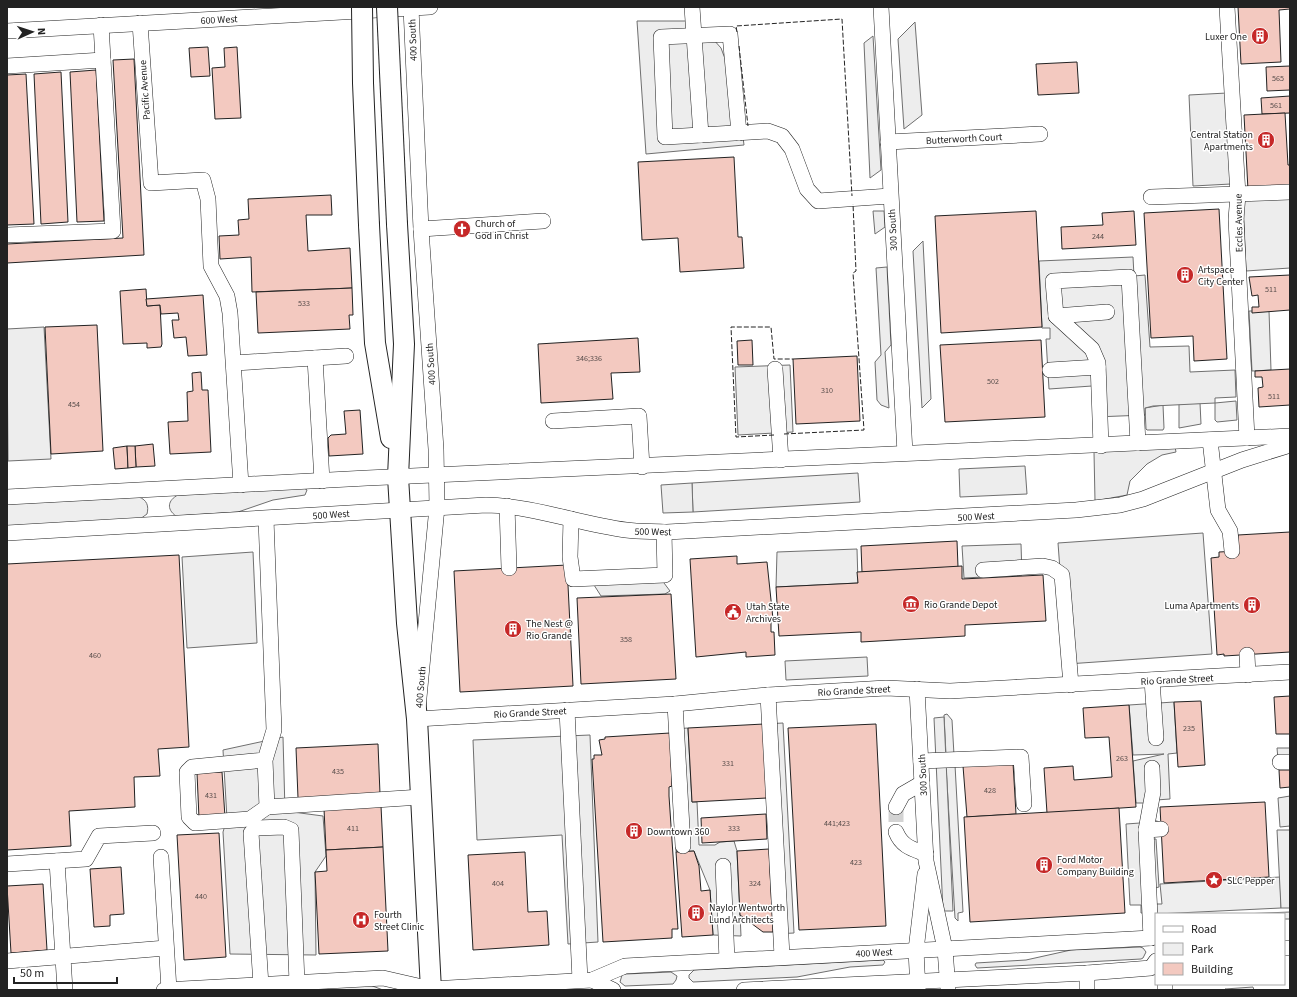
<svg xmlns="http://www.w3.org/2000/svg" width="1297" height="997" viewBox="0 0 1297 997" font-family="'Source Sans 3',sans-serif">
<rect width="100%" height="100%" fill="#fff"/>
<!-- green -->
<g fill="#eee" stroke="#6f6f6f">
<polygon points="1236,401 1237,420 1217,422 1215,420 1215,403"/>
<polygon points="1200,403 1201,424 1179,428 1179,404"/>
<polygon points="1163,405 1164,428 1163,430 1147,430 1146,429 1145,408"/>
<polygon points="858,473 860,502 693,512 692,483"/>
<path d="M304 488 307 490 305 495 273 500 238 512 176 516C166 509 168 500 178 495Z"/>
<path d="M139 497C147 500 149 506 147 514L140 519 7 526V504Z"/>
<polygon points="947,714 952,720 954,755 946,755 944,715"/>
<polygon points="955,765 963,912 958,913 958,921 955,918 946,766"/>
<polygon points="1280,877 1281,908 1157,914 1156,904 1162,904 1160,884"/>
<polygon points="1290,912 1290,919 1284,919 1284,914 1242,914"/>
<polygon points="1140,947 1143,948 1146,952 1143,958 1141,959 977,968 975,965 976,963 1026,960 1071,950"/>
<polygon points="883,960 885,962 883,965 850,967 797,977 693,982 689,978 689,975 694,970"/>
<polygon points="671,972 677,976 676,980 673,984 625,986 620,982 622,975 626,974"/>
<polygon points="370,985 383,990 263,990"/>
</g>
<!-- parking -->
<g fill="#ededed" stroke="#6f6f6f">
<polygon points="637,21 690,21 705,30 721,48 737,91 744,145 646,154"/>
<polygon points="915,22 922,115 904,129 898,39"/>
<polygon points="873,36 881,170 870,178 864,43"/>
<polygon points="1227,93 1231,184 1193,186 1189,95"/>
<polygon points="1290,196 1290,268 1246,271 1243,199"/>
<polygon points="873,211 884,211 885,227 875,234"/>
<polygon points="923,241 931,399 922,408 913,251"/>
<polygon points="1133,257 1134,276 1145,275 1150,347 1189,346 1190,372 1235,370 1236,397 1215,398 1215,403 1153,406 1145,408 1145,415 1095,417 1092,386 1049,389 1046,339 1050,339 1050,328 1042,328 1039,261"/>
<polygon points="887,267 891,345 885,352 889,408 881,405 877,400 875,362 881,355 876,268"/>
<polygon points="1249,311 1269,311 1271,370 1252,371"/>
<polygon points="44,327 51,459 8,461 7,329"/>
<polygon points="790,365 793,432 738,435 735,367"/>
<polygon points="1175,447 1176,452 1162,455 1147,464 1130,481 1127,495 1095,501 1094,452"/>
<polygon points="1025,466 1027,494 960,497 959,469"/>
<polygon points="692,483 693,512 663,513 661,485"/>
<polygon points="1203,533 1212,654 1067,664 1058,543"/>
<polygon points="1021,544 1022,575 964,578 962,546"/>
<polygon points="857,549 858,583 776,587 777,552"/>
<polygon points="253,552 257,643 187,648 182,557"/>
<polygon points="664,570 664,583 670,591 665,594 601,596 594,585"/>
<polygon points="867,657 868,676 786,680 785,661"/>
<polygon points="1174,702 1177,753 1168,754 1170,799 1156,800 1154,818 1156,821 1161,822 1150,839 1156,839 1159,887 1151,889 1153,913 1141,913 1141,905 1130,905 1126,824 1140,823 1146,803 1136,803 1133,761 1164,754 1133,755 1129,705"/>
<polygon points="944,717 953,911 943,911 934,718"/>
<polygon points="783,723 794,933 774,934 764,724"/>
<polygon points="688,728 692,802 697,802 699,845 715,845 720,842 734,841 737,851 741,936 713,935 710,890 694,851 676,852 673,729"/>
<polygon points="590,735 598,942 568,944 562,835 477,840 473,740"/>
<polygon points="283,737 285,811 323,816 326,856 315,872 316,955 230,954 223,832 227,819 223,750"/>
<polygon points="1277,748 1290,748 1290,770 1279,770"/>
<polygon points="1290,796 1290,826 1280,827 1278,798"/>
<polygon points="1277,830 1290,830 1290,908 1281,908"/>
<polygon points="1253,987 1254,990 1276,990 1227,990 1225,989"/>
</g>
<!-- building -->
<g fill="#f3c9c0" stroke="#222">
<polygon points="1238,7 1290,7 1290,9 1279,10 1281,62 1241,64"/>
<polygon points="208,47 210,76 191,77 189,48"/>
<polygon points="237,47 241,118 215,119 212,68 225,67 224,48"/>
<polygon points="134,59 144,255 7,263 7,244 123,238 113,60"/>
<polygon points="1077,62 1079,93 1038,95 1036,64"/>
<polygon points="1290,66 1290,90 1267,91 1266,67"/>
<polygon points="96,70 104,221 77,222 70,72"/>
<polygon points="61,72 68,222 41,224 34,74"/>
<polygon points="26,74 34,224 7,225 7,75"/>
<polygon points="1290,96 1290,113 1262,114 1261,98"/>
<polygon points="1285,113 1288,165 1290,165 1290,188 1248,190 1244,115"/>
<polygon points="734,157 738,237 742,237 744,268 680,272 678,238 642,240 638,162"/>
<polygon points="331,195 332,215 306,215 308,251 350,248 352,288 252,292 251,257 220,259 219,236 239,235 238,220 249,219 248,199"/>
<polygon points="1219,209 1227,359 1194,361 1193,336 1151,338 1144,213"/>
<polygon points="1036,211 1042,327 941,333 935,216"/>
<polygon points="1134,211 1136,245 1062,249 1061,227 1103,225 1102,213"/>
<polygon points="1290,275 1290,310 1252,313 1252,307 1259,307 1258,295 1252,296 1249,277"/>
<polygon points="352,288 353,315 349,315 350,329 258,333 256,292"/>
<polygon points="146,289 147,306 160,305 162,344 161,347 147,348 147,343 123,344 120,291"/>
<polygon points="203,295 207,355 188,356 186,337 174,338 172,320 179,320 178,313 161,314 160,305 147,306 146,299"/>
<polygon points="97,325 103,451 51,454 45,327"/>
<polygon points="638,338 640,372 611,373 613,399 541,403 538,344"/>
<polygon points="752,340 753,365 738,365 737,341"/>
<polygon points="1041,340 1045,417 945,422 940,345"/>
<polygon points="857,356 860,421 796,424 793,359"/>
<polygon points="1290,369 1290,405 1259,407 1258,388 1263,387 1262,377 1255,377 1255,371"/>
<polygon points="201,372 202,390 208,390 211,452 170,454 168,422 188,421 187,392 193,391 192,373"/>
<polygon points="360,410 363,454 329,456 328,438 331,435 346,434 344,411"/>
<polygon points="153,444 155,466 136,467 135,446"/>
<polygon points="127,446 128,468 115,469 113,448"/>
<polygon points="127,446 135,446 136,467 128,468"/>
<polygon points="1290,532 1290,652 1224,656 1224,654 1217,655 1211,558 1219,557 1219,552 1238,551 1238,535"/>
<polygon points="957,541 958,567 862,572 861,546"/>
<polygon points="179,555 189,747 158,749 160,776 134,777 135,807 69,811 71,846 7,850 7,564"/>
<polygon points="737,556 737,564 767,562 773,619 771,619 771,632 774,632 775,655 746,657 746,652 696,657 690,559"/>
<polygon points="567,565 573,686 460,692 454,571"/>
<polygon points="962,566 962,579 1043,575 1046,621 965,625 965,636 861,642 861,632 779,636 776,587 858,583 857,572"/>
<polygon points="671,594 676,679 581,684 577,598"/>
<polygon points="1290,696 1290,734 1276,734 1274,697"/>
<polygon points="1201,701 1205,765 1178,767 1174,702"/>
<polygon points="1129,705 1136,807 1047,813 1044,768 1073,766 1074,780 1112,777 1109,737 1085,738 1083,708"/>
<polygon points="764,724 767,798 692,802 688,728"/>
<polygon points="876,724 886,926 799,930 788,728"/>
<polygon points="670,733 672,786 669,787 669,796 678,929 672,929 672,938 603,942 592,759 594,759 594,755 602,755 599,740 605,739 605,737"/>
<polygon points="378,744 380,794 298,798 296,748"/>
<polygon points="1013,763 1016,814 967,817 963,766"/>
<polygon points="1279,770 1290,770 1290,787 1280,788"/>
<polygon points="222,772 225,817 199,818 197,773"/>
<polygon points="1265,802 1269,877 1164,883 1160,807"/>
<polygon points="381,806 383,847 326,850 324,809"/>
<polygon points="1119,808 1125,913 970,922 964,817"/>
<polygon points="766,814 767,839 702,843 701,818"/>
<polygon points="219,833 226,957 184,960 177,835"/>
<polygon points="383,847 388,951 319,954 315,872 327,871 326,850"/>
<polygon points="769,849 773,932 763,932 740,915 737,851"/>
<polygon points="694,851 699,866 701,891 710,890 713,935 682,937 676,852"/>
<polygon points="525,852 528,912 547,911 549,945 473,950 468,855"/>
<polygon points="121,867 124,914 110,915 110,926 94,927 90,869"/>
<polygon points="43,884 47,950 11,953 7,886"/>
</g>
<g fill="none" stroke-linecap="round" stroke-linejoin="round">
<!-- minor-tunnel -->
<polyline stroke="#d3d3d3" stroke-width="15" stroke-dasharray="15 8" stroke-linecap="butt" points="896,807 896,832"/>
<defs>
<g id="minor">
<polyline points="692,7 701,135 768,131 782,136 792,149 807,189 818,201 890,196"/>
<polyline points="881,7 905,453"/>
<polyline points="1227,7 1238,195 1236,219 1247,438"/>
<polyline points="411,8 421,229 436,449 437,507 417,719 675,704 768,695 886,688 950,691 1290,672"/>
<polyline points="140,23 151,183 203,180 208,199 211,266 227,296 230,313 241,485"/>
<polyline points="7,31 430,7"/>
<polyline points="7,66 103,60"/>
<polyline points="701,135 665,137 661,37 730,34 739,133"/>
<polyline points="888,142 1040,134"/>
<polyline points="1151,197 1290,192"/>
<polyline points="421,229 543,221"/>
<polyline points="7,235 113,231 101,25"/>
<polyline points="1056,316 1107,312"/>
<polyline points="315,358 322,481"/>
<polyline points="234,363 346,356"/>
<polyline points="775,369 781,460"/>
<polyline points="1050,370 1098,367"/>
<polyline points="553,421 639,416 642,467"/>
<polyline points="1210,440 1218,510 1230,531 1232,551"/>
<polyline points="1101,446 1098,363 1092,349 1056,316 1053,281 1129,277 1138,443"/>
<polyline points="7,497 367,478 1290,436"/>
<polyline points="507,506 509,568"/>
<polyline points="571,519 570,557 573,579 665,575 664,532"/>
<path d="M7 533 486 505C535 506 579 524 626 530 640 532 653 531 667 532L1076 510 1120 505 1143 499 1242 460 1290 445"/>
<polyline points="983,570 1043,566 1052,568 1062,575 1071,685"/>
<polyline points="1247,655 1248,675"/>
<polyline points="1152,680 1156,738"/>
<polyline points="917,689 926,861 945,949 948,989"/>
<polyline points="768,695 782,956"/>
<polyline points="675,704 683,846"/>
<polyline points="567,710 580,980"/>
<polyline points="265,760 192,767 187,772 189,817 195,823 250,819 267,807 265,760 274,730 266,519"/>
<polyline points="921,761 1021,757 1024,804"/>
<polyline points="1280,762 1290,762"/>
<polyline points="267,807 421,797"/>
<polyline points="896,807 903,794 922,783"/>
<polyline points="1146,830 1161,829"/>
<path d="M896 832C902 847 913 849 926 854"/>
<polyline points="161,857 169,990"/>
<polyline points="57,861 65,990"/>
<polyline points="7,864 86,859 99,836 153,833"/>
<polyline points="723,866 727,960"/>
<polyline points="1151,938 1146,830 1153,792 1152,768"/>
<polyline points="1284,948 1290,948"/>
<polyline points="7,961 166,948"/>
<polyline points="592,980 613,990"/>
<polyline points="1165,984 1165,990"/>
<polyline points="261,985 251,833 256,828 284,827 291,830 297,983"/>
<polyline points="164,990 383,978 431,989 592,980 625,966 1151,938"/>
<polyline points="744,990 1087,973 1151,968 1156,961"/>
<polyline points="918,990 916,950 925,874"/>
<polyline points="1087,990 1087,973"/>
</g>
<g id="major">
<polyline points="397,224 404,344 398,477 407,623 417,719 431,990"/>
<polyline points="369,225 375,343 391,438"/>
</g>
</defs>
<!-- minor casing -->
<use href="#minor" stroke="#222" stroke-width="16"/>
<!-- major casing -->
<use href="#major" stroke="#222" stroke-width="22"/>
<!-- minor -->
<use href="#minor" stroke="#fff" stroke-width="15"/>
<!-- major -->
<use href="#major" stroke="#fff" stroke-width="20"/>
<defs>
<g id="major-bridge">
<polyline points="362,7 363,83 369,225"/>
<polyline points="387,7 397,224"/>
</g>
</defs>
<!-- major-bridge casing -->
<use href="#major-bridge" stroke="#222" stroke-width="22" stroke-linecap="butt"/>
<!-- major-bridge -->
<use href="#major-bridge" stroke="#fff" stroke-width="20"/>
<!-- fence -->
<g stroke="#222" stroke-width="1" stroke-dasharray="5 2" stroke-linecap="butt">
<polyline points="737,32 736,26 842,19 852,196"/>
<polyline points="739,46 748,126"/>
<polyline points="784,434 864,430 853,273 856,271 853,204"/>
<polyline points="774,435 736,437 731,327 771,327 774,359 793,359"/>
</g>
</g>
<!-- icons -->
<defs>
<symbol id="building-disc" viewBox="-11 -11 22 22"><circle r="9.5" fill="#c62828" stroke="#fff"/><path d="M-4-6H4V6H1V3H-1V6H-4ZM-2.5-4.3h1.7v1.8h-1.7ZM.8-4.3h1.7v1.8H.8ZM-2.5-1h1.7V.8h-1.7ZM.8-1h1.7V.8H.8Z" fill="#fff"/></symbol>
<symbol id="church-disc" viewBox="-11 -11 22 22"><circle r="9.5" fill="#c62828" stroke="#fff"/><path d="M-1.2-6h2.4v3.5h3.3v2.4h-3.3V6h-2.4V-.1h-3.3v-2.4h3.3Z" fill="#fff"/></symbol>
<symbol id="museum-disc" viewBox="-11 -11 22 22"><circle r="9.5" fill="#c62828" stroke="#fff"/><path d="M0-6L6-3V-2H-6V-3ZM-5-1h2V3h-2ZM-1-1h2V3h-2ZM3-1h2V3H3ZM-6 4H6V6H-6Z" fill="#fff"/></symbol>
<symbol id="civic-disc" viewBox="-11 -11 22 22"><circle r="9.5" fill="#c62828" stroke="#fff"/><path d="M-.6-6.5H3V-4.5H.6V-3L4-1V1h2V6H-6V1h2V-1L-.6-3ZM-1.2 2.5V6h2.4V2.5Z" fill="#fff"/></symbol>
<symbol id="sight-disc" viewBox="-11 -11 22 22"><circle r="9.5" fill="#c62828" stroke="#fff"/><path d="M0-6L1.8-2.2L6-1.7L2.9 1.2L3.7 5.4L0 3.3L-3.7 5.4L-2.9 1.2L-6-1.7L-1.8-2.2Z" fill="#fff"/></symbol>
<symbol id="hospital-disc" viewBox="-11 -11 22 22"><circle r="9.5" fill="#c62828" stroke="#fff"/><path d="M-5-5h3v3.5h4V-5h3V5h-3V1.5h-4V5h-3Z" fill="#fff"/></symbol>
</defs>
<g fill-rule="evenodd">
<use href="#building-disc" x="1250" y="26" width="20" height="20"/>
<use href="#building-disc" x="1256" y="130" width="20" height="20"/>
<use href="#church-disc" x="452" y="219" width="20" height="20"/>
<use href="#building-disc" x="1175" y="265" width="20" height="20"/>
<use href="#museum-disc" x="901" y="594" width="20" height="20"/>
<use href="#building-disc" x="1242" y="595" width="20" height="20"/>
<use href="#civic-disc" x="723" y="602" width="20" height="20"/>
<use href="#building-disc" x="503" y="619" width="20" height="20"/>
<use href="#building-disc" x="624" y="821" width="20" height="20"/>
<use href="#building-disc" x="1034" y="855" width="20" height="20"/>
<use href="#sight-disc" x="1204" y="870" width="20" height="20"/>
<use href="#building-disc" x="686" y="903" width="20" height="20"/>
<use href="#hospital-disc" x="351" y="910" width="20" height="20"/>
</g>
<g text-anchor="middle" stroke-width="3" stroke-linejoin="round" paint-order="stroke">
<!-- number labels -->
<g font-size="8" fill="#564c4a">
<text x="1278" y="81">565</text>
<text x="1276" y="108">561</text>
<text x="1098" y="239">244</text>
<text x="1271" y="292">511</text>
<text x="304" y="306">533</text>
<text x="589" y="361">346;336</text>
<text x="993" y="384">502</text>
<text x="827" y="393">310</text>
<text x="1274" y="399">511</text>
<text x="74" y="407">454</text>
<text x="626" y="642">358</text>
<text x="95" y="658">460</text>
<text x="1189" y="731">235</text>
<text x="1122" y="761">263</text>
<text x="728" y="766">331</text>
<text x="338" y="774">435</text>
<text x="990" y="793">428</text>
<text x="211" y="798">431</text>
<text x="837" y="826">441;423</text>
<text x="353" y="831">411</text>
<text x="734" y="831">333</text>
<text x="856" y="865">423</text>
<text x="498" y="886">404</text>
<text x="755" y="886">324</text>
<text x="201" y="899">440</text>
</g>
<!-- street labels -->
<g font-size="10" fill="#222" stroke="#fff">
<text transform="translate(219 19) rotate(-3)" y="4">600 West</text>
<text transform="translate(412 40) rotate(-92)" y="4">400 South</text>
<text transform="translate(144 90) rotate(-94)" y="4">Pacific Avenue</text>
<text transform="translate(964 138) rotate(-3)" y="4">Butterworth Court</text>
<text transform="translate(1238 223) rotate(-91)" y="4">Eccles Avenue</text>
<text transform="translate(892 230) rotate(-93)" y="4">300 South</text>
<text transform="translate(430 364) rotate(-94)" y="4">400 South</text>
<text transform="translate(331 514) rotate(-4)" y="4">500 West</text>
<text transform="translate(976 516) rotate(-3)" y="4">500 West</text>
<text transform="translate(653 531) rotate(1)" y="4">500 West</text>
<text transform="translate(1177 679) rotate(-3)" y="4">Rio Grande Street</text>
<text transform="translate(420 687) rotate(-85)" y="4">400 South</text>
<text transform="translate(854 690) rotate(-3)" y="4">Rio Grande Street</text>
<text transform="translate(530 712) rotate(-3)" y="4">Rio Grande Street</text>
<text transform="translate(922 775) rotate(-93)" y="4">300 South</text>
<text transform="translate(874 952) rotate(-3)" y="4">400 West</text>
</g>
<!-- poi labels -->
<g font-size="10" fill="#222" stroke="#fff" text-anchor="start">
<text x="1247" y="40" text-anchor="end">Luxer One</text>
<text x="1253" y="138" text-anchor="end">Central Station<tspan x="1253" dy="12">Apartments</tspan></text>
<text x="475" y="227">Church of<tspan x="475" dy="12">God in Christ</tspan></text>
<text x="1198" y="273">Artspace<tspan x="1198" dy="12">City Center</tspan></text>
<text x="924" y="608">Rio Grande Depot</text>
<text x="1239" y="609" text-anchor="end">Luma Apartments</text>
<text x="746" y="610">Utah State<tspan x="746" dy="12">Archives</tspan></text>
<text x="526" y="627">The Nest @<tspan x="526" dy="12">Rio Grande</tspan></text>
<text x="647" y="835">Downtown 360</text>
<text x="1057" y="863">Ford Motor<tspan x="1057" dy="12">Company Building</tspan></text>
<text x="1227" y="884">SLC Pepper</text>
<text x="709" y="911">Naylor Wentworth<tspan x="709" dy="12">Lund Architects</tspan></text>
<text x="374" y="918">Fourth<tspan x="374" dy="12">Street Clinic</tspan></text>
</g>
</g>
<!-- border -->
<rect width="1297" height="997" fill="none" stroke="#222222" stroke-width="16"/>
<!-- legend -->
<rect x="1155" y="913" width="130" height="72" fill="#ffffff" stroke="#a7a7a7"/>
<rect x="1163" y="926" width="20" height="6" fill="#ffffff" stroke="#a7a7a7"/>
<text x="1191" y="933" font-size="12" fill="#222222">Road</text>
<rect x="1163" y="943" width="20" height="12" fill="#eeeeee" stroke="#a7a7a7"/>
<text x="1191" y="953" font-size="12" fill="#222222">Park</text>
<rect x="1163" y="963" width="20" height="12" fill="#f3c9c0" stroke="#a7a7a7"/>
<text x="1191" y="973" font-size="12" fill="#222222">Building</text>
<!-- north arrow -->
<g transform="translate(32 32) rotate(87)" stroke="#ffffff" stroke-width="3" paint-order="stroke">
<path d="M0-3L7 15L0 10L-7 15Z" fill="#222222"/>
<text y="-6" font-size="11" font-weight="bold" text-anchor="middle" fill="#222222">N</text>
</g>
<!-- scale -->
<path d="M14 977v6h103v-6" fill="none" stroke="#222222" stroke-width="2"/>
<text x="20" y="977" font-size="12" fill="#222222" stroke="#ffffff" stroke-width="3" paint-order="stroke">50 m</text>
</svg>
